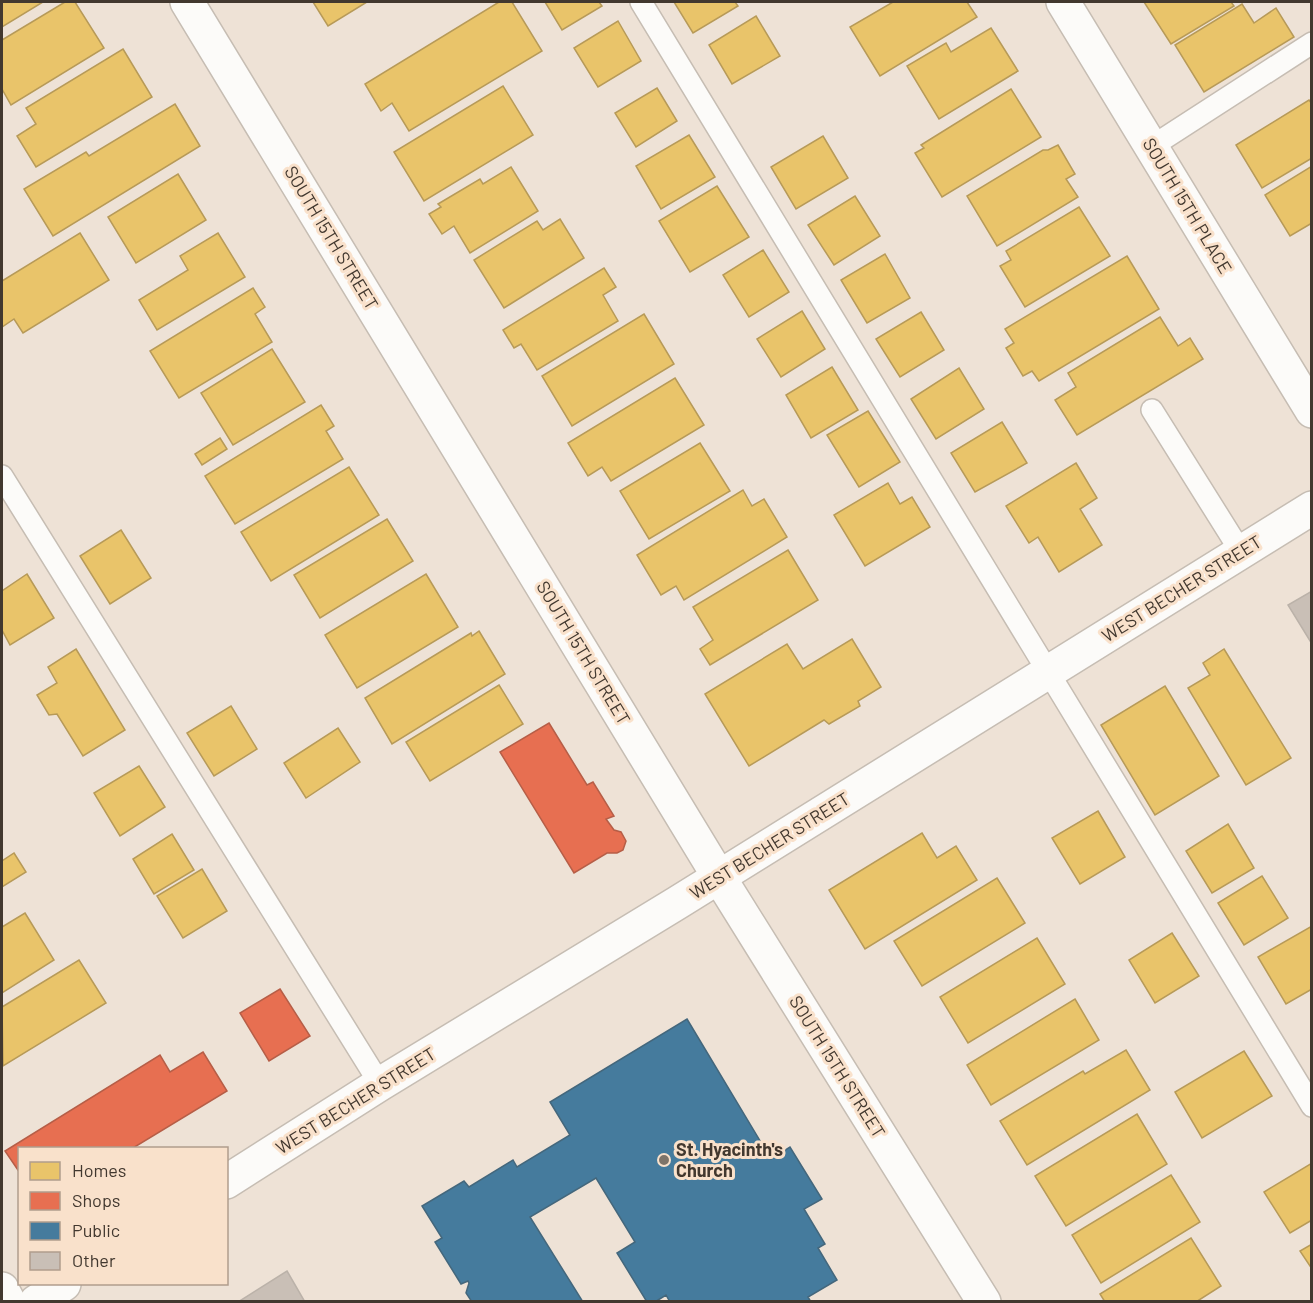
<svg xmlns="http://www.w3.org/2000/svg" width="1313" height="1303" viewBox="0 0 1313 1303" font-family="Barlow,sans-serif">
<rect width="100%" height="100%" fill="#eee2d6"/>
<!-- homes -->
<g fill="#e9c46a" stroke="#b79a58" stroke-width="1.5">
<polygon points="2,2 43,2 2,27"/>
<polygon points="65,2 75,2 104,48 11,105 2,89 2,40"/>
<polygon points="313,2 367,2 328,26"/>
<polygon points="499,2 512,2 542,51 409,131 392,103 381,111 365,84"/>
<polygon points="545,2 599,2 602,6 562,30"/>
<polygon points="674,2 735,2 738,6 693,33"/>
<polygon points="893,2 967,2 977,17 880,76 850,27"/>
<polygon points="1144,2 1231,2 1234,6 1171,44"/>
<polygon points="1242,4 1254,23 1276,8 1294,37 1204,92 1175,45"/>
<polygon points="756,16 780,56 732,84 709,45"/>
<polygon points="618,21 641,61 598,87 574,48"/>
<polygon points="991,28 1018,71 939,119 907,66 946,43 951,52"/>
<polygon points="123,49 152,97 36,167 17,136 36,124 26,108"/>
<polygon points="503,86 533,135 424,201 394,152"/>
<polygon points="657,88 677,121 636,147 615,113"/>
<polygon points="1011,89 1041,137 942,197 915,153 924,148 921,145"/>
<polygon points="1309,100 1312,104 1312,158 1262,188 1236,145"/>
<polygon points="175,104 200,146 53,236 24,189 86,152 89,156"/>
<polygon points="689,135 715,177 661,209 636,166"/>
<polygon points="823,136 848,178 796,209 771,167"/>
<polygon points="1058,145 1075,174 1066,179 1078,197 997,246 967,196 1043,150 1048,150"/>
<polygon points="1312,166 1312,223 1290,236 1265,195"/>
<polygon points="511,167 538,211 470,253 454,226 442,234 429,214 441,207 438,204 480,179 483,184"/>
<polygon points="178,174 206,220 136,263 108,217"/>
<polygon points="717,186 749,237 690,272 659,221"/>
<polygon points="855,196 880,236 834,265 808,225"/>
<polygon points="1079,207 1110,256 1025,307 1000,266 1011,260 1006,251"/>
<polygon points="560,219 584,258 504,308 474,260 537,221 543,230"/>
<polygon points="80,233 109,280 23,333 14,319 2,327 2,281"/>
<polygon points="218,233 245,277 157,330 139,300 188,270 180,256"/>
<polygon points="763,250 789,292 749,317 723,275"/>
<polygon points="885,254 910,298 867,323 841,280"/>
<polygon points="1127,256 1159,309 1039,381 1032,371 1023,376 1006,348 1014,343 1005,329"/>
<polygon points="604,268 616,287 603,295 618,321 537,370 521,344 514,348 503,330"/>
<polygon points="253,288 265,307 255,314 272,342 179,398 150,351"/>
<polygon points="802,311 825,349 781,377 757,339"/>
<polygon points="921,312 944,350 900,377 876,339"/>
<polygon points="644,314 674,364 572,426 542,376"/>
<polygon points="1160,317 1178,346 1190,338 1203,359 1077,435 1055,400 1076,387 1068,373"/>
<polygon points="272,349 305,402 233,445 201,393"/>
<polygon points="832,367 858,410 811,438 786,395"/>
<polygon points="959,368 984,409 936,439 911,399"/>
<polygon points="675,378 704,425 611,481 602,467 588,476 568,443"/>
<polygon points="321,405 334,426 326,431 343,459 235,524 205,476"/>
<polygon points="868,411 900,462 859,487 827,435"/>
<polygon points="1002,422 1027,463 975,492 951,453"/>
<polygon points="220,438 227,449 202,465 195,454"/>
<polygon points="700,443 730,491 649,539 620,491"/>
<polygon points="1076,463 1097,498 1080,509 1102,545 1059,572 1038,537 1029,543 1006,506"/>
<polygon points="349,467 379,515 271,581 241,532"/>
<polygon points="888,483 900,504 912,497 930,527 865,566 834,515"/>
<polygon points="743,490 752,506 764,499 787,537 684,600 676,586 661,595 637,555"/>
<polygon points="387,519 413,561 320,618 294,575"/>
<polygon points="121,530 151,578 110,604 80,556"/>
<polygon points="788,550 818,600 710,665 700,649 713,640 693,607"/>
<polygon points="27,574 54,618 10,645 2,630 2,591"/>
<polygon points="426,574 458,627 357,688 325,635"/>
<polygon points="479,631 505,674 392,744 365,698 471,633 472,636"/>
<polygon points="852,639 881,687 858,701 860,706 829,724 824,720 749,766 705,694 787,644 803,669"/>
<polygon points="76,649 125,730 83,756 57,714 49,715 37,695 57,683 48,667"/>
<polygon points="1224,649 1291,758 1246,785 1188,688 1210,675 1203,663"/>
<polygon points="499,685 523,724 430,781 406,742"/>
<polygon points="1165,686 1219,776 1155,815 1101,725"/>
<polygon points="231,706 257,749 214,776 187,733"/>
<polygon points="338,728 360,762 306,798 284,763"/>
<polygon points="139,766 165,807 120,836 94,793"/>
<polygon points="1098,811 1125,857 1080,884 1052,838"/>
<polygon points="1228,824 1254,868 1212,893 1186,851"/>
<polygon points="922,833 937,858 956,846 977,880 865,949 829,890"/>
<polygon points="172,834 194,870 154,894 133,859"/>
<polygon points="14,853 26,872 2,887 2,861"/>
<polygon points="202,869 227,911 183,938 157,896"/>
<polygon points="1262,876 1288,918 1244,945 1218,903"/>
<polygon points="997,878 1025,923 922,986 894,941"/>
<polygon points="25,913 54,960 2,993 2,927"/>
<polygon points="1312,926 1312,989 1286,1004 1258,957"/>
<polygon points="1172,933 1199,976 1155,1003 1129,960"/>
<polygon points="1037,938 1065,984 968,1043 940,997"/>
<polygon points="79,960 106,1003 3,1066 2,1007"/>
<polygon points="1075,999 1099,1040 991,1105 967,1065"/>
<polygon points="1126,1050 1150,1090 1027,1165 1000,1121 1083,1071 1085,1074"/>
<polygon points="1244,1051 1272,1096 1202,1138 1175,1092"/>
<polygon points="1137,1114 1167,1164 1066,1226 1035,1176"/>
<polygon points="1312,1163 1312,1220 1290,1233 1264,1192"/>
<polygon points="1171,1175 1200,1222 1101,1283 1072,1235"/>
<polygon points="1191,1238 1221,1286 1196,1302 1105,1302 1100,1294"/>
<polygon points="1312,1244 1312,1269 1300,1251"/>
</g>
<!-- shops -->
<g fill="#e76f51" stroke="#b65e47" stroke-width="1.5">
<polygon points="549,723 587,785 593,782 614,816 606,819 614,830 621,832 626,841 623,850 617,853 607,853 574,873 500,752"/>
<polygon points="280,989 310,1036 269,1061 240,1013"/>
<polygon points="203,1052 227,1091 133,1148 20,1148 20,1173 5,1151 160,1055 170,1072"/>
</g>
<!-- public -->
<polygon fill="#457b9d" stroke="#44677c" stroke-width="1.5" points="687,1019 771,1159 790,1147 822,1199 804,1209 825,1244 818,1248 837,1280 808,1297 811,1302 670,1302 666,1295 655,1302 647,1302 617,1253 635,1242 596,1178 530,1217 583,1302 472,1302 466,1293 469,1283 468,1281 461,1284 435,1242 442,1238 422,1206 464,1181 469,1187 513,1160 517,1167 570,1135 550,1102"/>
<!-- building -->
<g fill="#c9bfb6" stroke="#bbb2a9" stroke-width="1.5">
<polygon points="1312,591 1312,644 1288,605"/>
<polygon points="287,1271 305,1302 238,1302"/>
</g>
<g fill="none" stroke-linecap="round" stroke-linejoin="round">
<defs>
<g id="service">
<polyline points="641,2 1312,1106"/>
<polyline points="1151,147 1312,43"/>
<polyline points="1152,410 1241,552"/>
<polyline points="2,476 380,1084"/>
</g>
<g id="minor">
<polyline points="187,2 719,877 984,1302"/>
<polyline points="1063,2 1312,411"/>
<polyline points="2,1289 9,1302"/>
</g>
<g id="tertiary">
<polyline points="226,1182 380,1084 677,903 1312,508"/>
<polyline points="36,1302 64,1284"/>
</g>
</defs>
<!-- service casing -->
<use href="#service" stroke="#c6bdb3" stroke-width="24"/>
<!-- minor casing -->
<use href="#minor" stroke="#c6bdb3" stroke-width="36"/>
<!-- tertiary casing -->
<use href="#tertiary" stroke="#c6bdb3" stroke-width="36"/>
<!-- service -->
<use href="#service" stroke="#fcfbf9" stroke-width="21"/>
<!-- minor -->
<use href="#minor" stroke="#fcfbf9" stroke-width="33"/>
<!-- tertiary -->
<use href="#tertiary" stroke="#fcfbf9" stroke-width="33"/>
</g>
<!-- markers -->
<circle fill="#7e7469" stroke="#f9e1cb" stroke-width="2" cx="664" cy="1160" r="6"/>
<g text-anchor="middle" stroke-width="6" stroke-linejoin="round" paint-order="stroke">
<!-- street labels -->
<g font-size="18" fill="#42382f" stroke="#f9e1cb">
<text transform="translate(1187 206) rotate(59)" y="6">SOUTH 15TH PLACE</text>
<text transform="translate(331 238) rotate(59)" y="6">SOUTH 15TH STREET</text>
<text transform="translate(1182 589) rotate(-32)" y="6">WEST BECHER STREET</text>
<text transform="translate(583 653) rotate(59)" y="6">SOUTH 15TH STREET</text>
<text transform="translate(770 846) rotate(-32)" y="6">WEST BECHER STREET</text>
<text transform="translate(837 1067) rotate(58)" y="6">SOUTH 15TH STREET</text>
<text transform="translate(356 1101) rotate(-32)" y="6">WEST BECHER STREET</text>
</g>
<!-- poi labels -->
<g font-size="18" font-weight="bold" fill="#42382f" stroke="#f9e1cb" text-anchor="start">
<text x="676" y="1156">St. Hyacinth's<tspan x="676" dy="21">Church</tspan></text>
</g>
</g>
<!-- border -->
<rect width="1313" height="1303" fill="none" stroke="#42382f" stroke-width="6"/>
<!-- legend -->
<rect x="18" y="1147" width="210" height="138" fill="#f9e1cb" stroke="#b09d8d" stroke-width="1.5"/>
<rect x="30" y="1162" width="30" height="18" fill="#e9c46a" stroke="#b09d8d" stroke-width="1.5"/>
<text x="72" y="1177" font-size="18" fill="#42382f">Homes</text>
<rect x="30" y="1192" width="30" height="18" fill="#e76f51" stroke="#b09d8d" stroke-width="1.5"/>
<text x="72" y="1207" font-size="18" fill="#42382f">Shops</text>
<rect x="30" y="1222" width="30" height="18" fill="#457b9d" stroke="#b09d8d" stroke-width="1.5"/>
<text x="72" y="1237" font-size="18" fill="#42382f">Public</text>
<rect x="30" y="1252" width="30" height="18" fill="#c9bfb6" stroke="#b09d8d" stroke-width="1.5"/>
<text x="72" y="1267" font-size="18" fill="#42382f">Other</text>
</svg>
